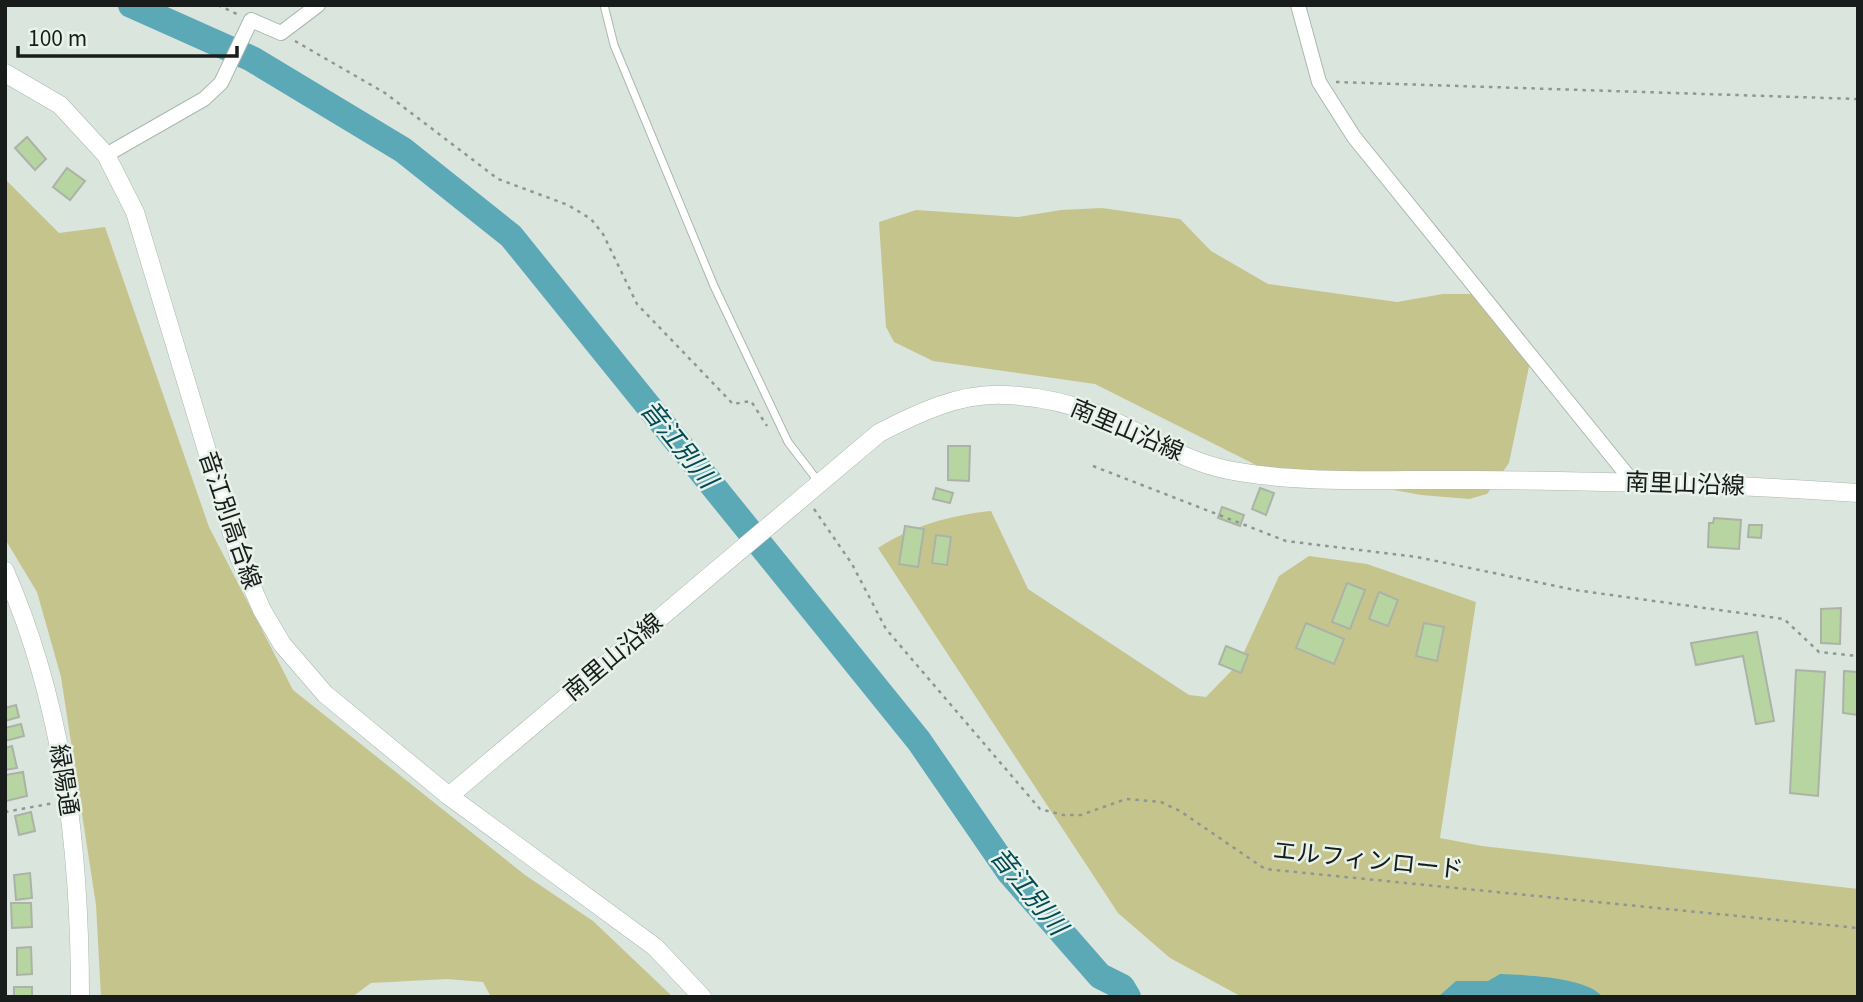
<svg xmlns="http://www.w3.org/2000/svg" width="1863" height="1002" viewBox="0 0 1863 1002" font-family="Georgia,'Noto Sans JP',serif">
<rect width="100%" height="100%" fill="#dae5de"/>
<!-- green -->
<g fill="#c6c48d">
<polygon points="5,179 59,233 105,227 209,527 293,690 525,875 593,921 673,997 491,997 483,982 447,979 371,983 352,997 101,997 96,905 61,677 37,592 5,539"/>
<polygon points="1102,208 1180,219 1211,251 1268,284 1397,302 1443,294 1488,294 1530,362 1509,463 1487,494 1469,499 1421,495 1256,465 1095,384 933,361 894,342 886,327 879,222 916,210 1018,217 1061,210"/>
<path d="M991 511 1028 589 1189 695 1206 697 1239 663 1279 576 1309 556 1367 564 1476 602 1440 838 1482 846 1858 889V997H1242L1170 958 1118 913 878 548C912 526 951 515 991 511Z"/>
</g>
<!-- water -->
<path fill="#5ba8b6" d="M1500 974C1526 975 1587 977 1603 997H1438L1456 981H1488Z"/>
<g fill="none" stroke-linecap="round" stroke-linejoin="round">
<!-- river -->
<polyline stroke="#5ba8b6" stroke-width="26" points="131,5 252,59 403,150 511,236 919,741 1009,872 1100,976 1122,987 1128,997"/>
</g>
<!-- building -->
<g fill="#b7d5a0" stroke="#acb2a8" stroke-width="2">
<polygon points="27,137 46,159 35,170 15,148"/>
<polygon points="67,168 85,181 70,200 53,187"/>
<polygon points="948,446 970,446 969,481 948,480"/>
<polygon points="936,488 953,493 950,503 933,499"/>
<polygon points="1260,488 1274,493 1266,515 1252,509"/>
<polygon points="1222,507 1244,515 1240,526 1218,518"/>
<polygon points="1714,518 1741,520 1739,549 1708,547 1709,523 1713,523"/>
<polygon points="1749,525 1762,525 1761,538 1748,537"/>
<polygon points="905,526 924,529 918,567 899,564"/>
<polygon points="936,535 951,537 947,565 932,563"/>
<polygon points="1347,583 1365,590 1350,629 1332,622"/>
<polygon points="1379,592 1398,600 1388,626 1369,619"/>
<polygon points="1841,608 1840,644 1821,643 1821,609"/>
<polygon points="1306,623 1344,639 1334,664 1296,648"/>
<polygon points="1424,623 1444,627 1437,661 1416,656"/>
<polygon points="1757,632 1774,721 1756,724 1743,656 1696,665 1691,643"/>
<polygon points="1226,646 1248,655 1241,673 1219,664"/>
<polygon points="1796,670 1825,672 1818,796 1790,793"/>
<polygon points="1844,671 1858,672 1858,715 1843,713"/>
<polygon points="16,705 19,717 5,721 5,708"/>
<polygon points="21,724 24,736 5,741 5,728"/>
<polygon points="12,746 17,768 5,770 5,748"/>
<polygon points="23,772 27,796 6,801 5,775"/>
<polygon points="31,812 35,831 19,835 15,816"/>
<polygon points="30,873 32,898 16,900 14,875"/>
<polygon points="11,903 31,903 32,927 12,928"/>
<polygon points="31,947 32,974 17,975 17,948"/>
<rect x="14" y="987" width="18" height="10"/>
</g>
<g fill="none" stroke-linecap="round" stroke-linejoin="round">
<defs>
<polyline id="service" points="604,5 614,45 714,286 788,442 818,481"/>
<g id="minor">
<polyline points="1298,5 1319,82 1354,137 1632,481"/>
<polyline points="106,155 204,99 221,83 251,20 281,33 318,5"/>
</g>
<g id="tertiary">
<polyline points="5,73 60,105 106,155 135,212 239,557 262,610 282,644 325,694 449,796 655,947 702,997"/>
<path d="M5 571C64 706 80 850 80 997"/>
<path d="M449 796 879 433C918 413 959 393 1004 395 1035 396 1068 403 1097 414 1141 431 1181 461 1228 470 1307 485 1391 479 1471 480 1600 481 1729 484 1858 493"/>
</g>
</defs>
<!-- service casing -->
<use href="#service" stroke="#acb7b0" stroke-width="9"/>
<!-- minor casing -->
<use href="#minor" stroke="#acb7b0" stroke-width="16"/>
<!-- tertiary casing -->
<use href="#tertiary" stroke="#acb7b0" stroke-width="19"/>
<!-- path -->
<g stroke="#8f9792" stroke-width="2.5" stroke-dasharray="3.5 5" stroke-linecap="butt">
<polyline points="218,5 237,14"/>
<polyline points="295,41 385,93 498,179 568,205 591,219 603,234 637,304 733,404 751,401 767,426"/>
<polyline points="1336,82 1858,99"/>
<polyline points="1093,466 1286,541 1417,557 1575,590 1784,619 1819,652 1858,656"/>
<polyline points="814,509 852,564 886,629 1040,809 1063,815 1081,815 1126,799 1161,802 1180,811 1265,869 1858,928"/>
<polyline points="5,812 54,803"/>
</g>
<!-- service -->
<use href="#service" stroke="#fff" stroke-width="7"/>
<!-- minor -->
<use href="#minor" stroke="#fff" stroke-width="14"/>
<!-- tertiary -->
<use href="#tertiary" stroke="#fff" stroke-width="18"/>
</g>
<g text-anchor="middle" stroke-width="5" stroke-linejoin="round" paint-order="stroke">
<!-- street labels -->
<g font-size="24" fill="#181c1a" stroke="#e7f2eb">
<text transform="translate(1127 430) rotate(23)" y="8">南里山沿線</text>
<text transform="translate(1685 484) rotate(2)" y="8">南里山沿線</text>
<text transform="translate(230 520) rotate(71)" y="8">音江別高台線</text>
<text transform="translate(613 657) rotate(-40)" y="8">南里山沿線</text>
<text transform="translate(64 780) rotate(81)" y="8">緑陽通</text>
<text transform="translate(1368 860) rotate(6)" y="8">エルフィンロード</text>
</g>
<!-- water labels -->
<g font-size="26" font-style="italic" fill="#024b55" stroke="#e7f2eb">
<text transform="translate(679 444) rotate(51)" y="9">音江別川</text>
<text transform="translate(1029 891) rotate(51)" y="9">音江別川</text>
</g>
</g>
<!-- border -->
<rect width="1863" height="1002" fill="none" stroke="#181c1a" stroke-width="14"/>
<!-- scale -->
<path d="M18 46v10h219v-10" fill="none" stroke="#181c1a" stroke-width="3.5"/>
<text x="28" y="46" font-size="21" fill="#181c1a" stroke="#e7f2eb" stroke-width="5" paint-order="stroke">100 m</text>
</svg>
